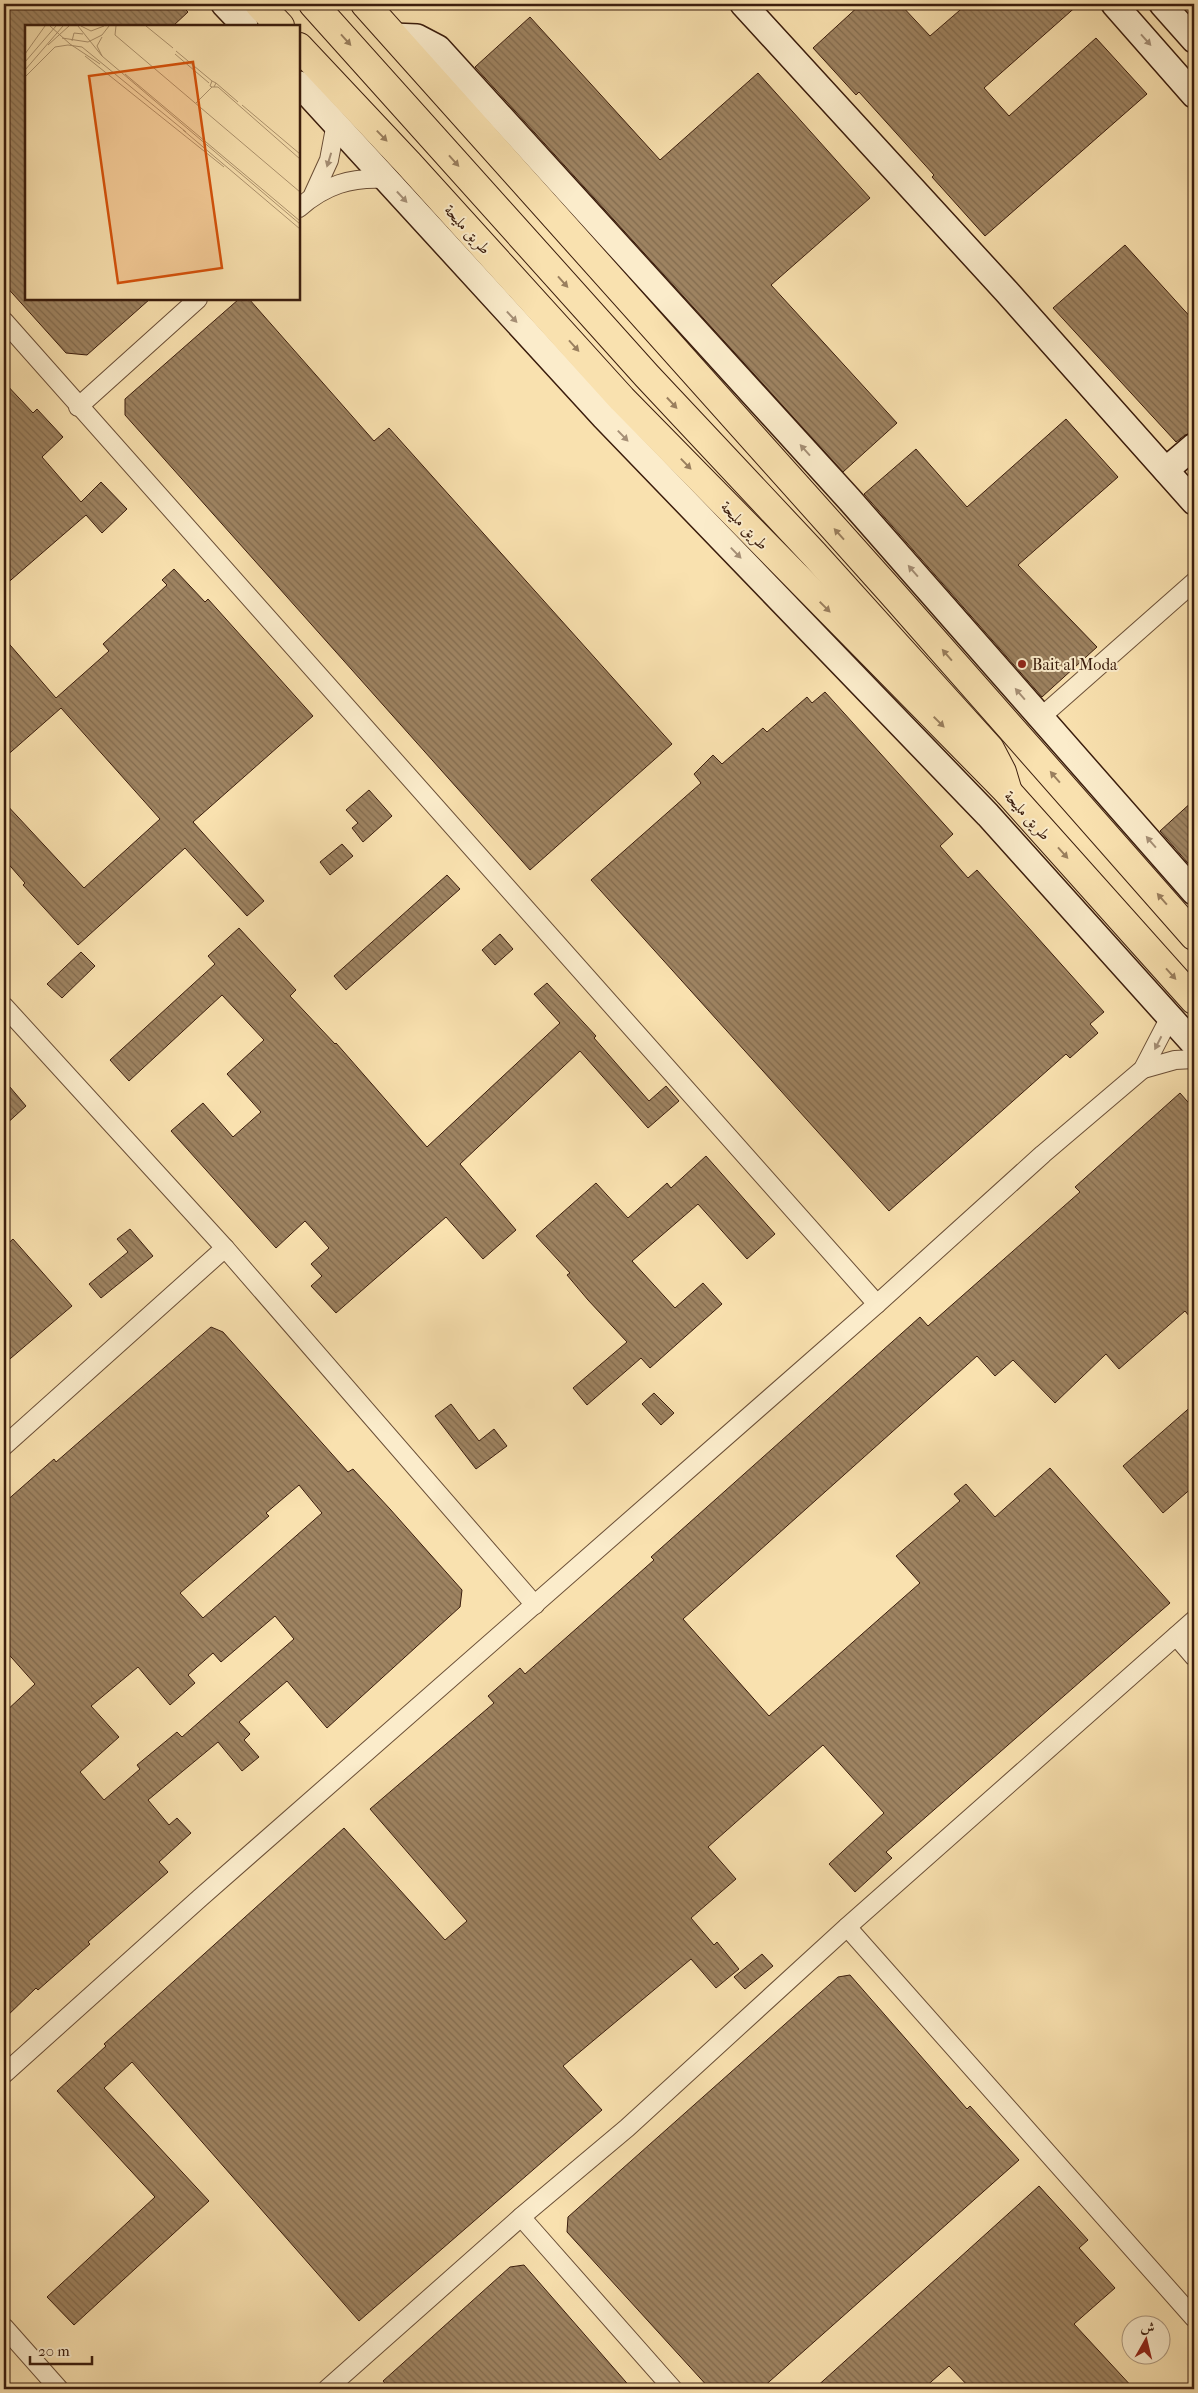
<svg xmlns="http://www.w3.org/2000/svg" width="1198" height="2393" viewBox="0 0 1198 2393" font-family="'IM FELL French Canon',Amiri,serif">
<defs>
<pattern id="building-back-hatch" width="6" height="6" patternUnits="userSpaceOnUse" patternTransform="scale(1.25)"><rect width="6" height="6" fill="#9e8361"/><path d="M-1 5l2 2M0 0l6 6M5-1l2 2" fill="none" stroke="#826b4e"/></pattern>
</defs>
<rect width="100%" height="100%" fill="#f9e1af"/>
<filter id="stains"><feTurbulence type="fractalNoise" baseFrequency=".004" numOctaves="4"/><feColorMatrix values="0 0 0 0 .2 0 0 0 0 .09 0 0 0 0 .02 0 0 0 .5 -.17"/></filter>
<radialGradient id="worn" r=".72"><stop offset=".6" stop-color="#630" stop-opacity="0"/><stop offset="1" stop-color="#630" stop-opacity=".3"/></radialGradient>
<!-- building -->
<g fill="url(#building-back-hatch)" stroke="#3b1d0d" fill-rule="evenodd">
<polygon points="4,4 180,4 188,12 173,26 26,26 26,299 150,299 87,355 66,353 4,284"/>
<polygon points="861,4 900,4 930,36 967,4 1079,4 984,88 1009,116 1096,38 1147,94 985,236 932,177 934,175 859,92 856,95 813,48"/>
<polygon points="530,17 660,160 758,73 870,198 771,285 897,423 843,472 475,67"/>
<polygon points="1125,245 1194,321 1194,432 1185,435 1176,442 1053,308"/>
<polygon points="239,299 249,299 374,441 389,428 672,744 530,870 125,415 125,399"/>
<polygon points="4,382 33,413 37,409 63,437 42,457 81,502 101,482 127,509 102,533 86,515 4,586"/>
<polygon points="1066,419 1118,477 1018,565 1097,647 1042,697 864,494 916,449 967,507"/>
<polygon points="174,569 205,602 208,599 313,716 193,822 264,901 247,916 185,848 78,945 23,885 25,883 4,859 4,802 84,888 160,819 61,708 4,758 4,638 56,698 109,651 103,644 167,585 162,580"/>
<polygon points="825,692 953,834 940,846 968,878 977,870 1104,1012 1090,1024 1098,1033 1070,1058 1066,1054 889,1211 591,880 701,783 694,774 713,755 722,764 763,728 767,732 807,697 812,703"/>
<polygon points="369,790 392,816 363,842 352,828 358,823 346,810"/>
<polygon points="1194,800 1194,870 1160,831"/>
<polygon points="342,844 353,856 330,875 320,862"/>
<polygon points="447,875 460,889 346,990 334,976"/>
<polygon points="239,928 296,990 290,996 335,1044 336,1043 427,1147 560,1023 534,994 547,983 596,1036 594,1038 649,1101 666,1086 679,1101 648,1128 580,1051 460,1164 516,1230 483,1259 446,1217 336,1313 311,1286 322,1276 311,1264 329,1248 305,1221 276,1248 171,1131 203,1103 233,1137 261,1112 227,1074 264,1040 222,995 129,1081 110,1060 215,964 208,956"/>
<polygon points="500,934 513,949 495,965 482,950"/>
<polygon points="81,952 95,966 62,998 47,984"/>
<polygon points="4,1080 26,1106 4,1126"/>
<polygon points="1180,1093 1194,1109 1194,1322 1185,1311 1119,1369 1106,1354 1055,1403 1013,1360 995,1376 977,1356 683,1619 769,1716 920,1583 896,1556 960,1501 954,1494 966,1484 995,1517 1050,1468 1170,1603 886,1852 892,1858 855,1892 829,1864 884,1813 823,1745 708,1847 736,1879 691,1918 714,1945 717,1942 739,1969 716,1988 691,1959 563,2066 602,2110 359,2321 132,2062 104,2088 209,2201 74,2325 47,2297 155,2197 57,2091 106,2046 104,2044 344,1828 445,1940 467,1921 370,1809 494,1703 488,1696 520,1668 525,1674 654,1560 651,1557 920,1317 928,1326 1080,1192 1075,1187"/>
<polygon points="706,1156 775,1234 747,1259 698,1204 632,1261 675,1308 703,1283 722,1304 650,1368 641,1358 587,1405 573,1388 627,1342 588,1300 567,1275 570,1273 536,1236 596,1183 628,1218 667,1183 671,1188"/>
<polygon points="130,1229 153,1256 101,1298 89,1284 128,1252 117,1239"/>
<polygon points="13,1239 72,1306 4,1364 4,1247"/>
<path d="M211 1327 223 1332 348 1472 353 1469 390 1509 462 1590 460 1607 327 1728 287 1681 239 1722 250 1734 244 1740 259 1757 242 1771 218 1742 148 1800 169 1825 177 1818 191 1833 159 1862 168 1872 88 1942 90 1944 38 1990 36 1988 4 2019V1713L35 1684 4 1649V1503L54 1459 56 1462ZM299 1485 322 1513 203 1618 180 1593 269 1516 266 1513ZM275 1616 294 1639 182 1737 177 1732 137 1765 140 1769 104 1800 80 1772 119 1737 91 1706 138 1667 170 1705 195 1683 188 1675 213 1653 221 1662Z"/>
<polygon points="654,1393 674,1413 661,1425 642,1404"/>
<polygon points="451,1404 479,1441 494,1429 507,1446 476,1469 435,1416"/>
<polygon points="1194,1404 1194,1486 1163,1513 1123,1466"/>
<polygon points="762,1954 773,1966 745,1989 734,1977"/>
<polygon points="850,1975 967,2109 970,2106 1019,2160 761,2389 710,2389 567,2232 568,2217 838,1977"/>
<polygon points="1039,2186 1088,2240 1079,2248 1115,2288 1074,2324 1134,2389 971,2389 949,2366 923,2389 814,2389"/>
<polygon points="524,2265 632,2389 390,2389 383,2381 510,2267"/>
</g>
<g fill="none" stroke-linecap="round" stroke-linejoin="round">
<defs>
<g id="street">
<polyline points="313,195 329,160 336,123"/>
<path d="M299 208C325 185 351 177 385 179"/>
<polyline points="4,321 877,1304"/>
<polyline points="78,407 198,299"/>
<polyline points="1041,717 1194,582"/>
<polyline points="4,1006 225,1248 535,1605"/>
<polyline points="1143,1069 1175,1060 1194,1059"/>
<polyline points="4,1446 225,1248"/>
<polyline points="1176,1636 1194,1657"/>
<polyline points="847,1927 1194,2318"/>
<polyline points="4,2074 200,1898 877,1304 1043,1154 1143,1069 1170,1017"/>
<polyline points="521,2217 673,2389"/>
<polyline points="4,2327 59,2389"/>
<polyline points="327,2389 521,2217 627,2128 847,1927 1194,1620"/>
</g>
<g id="secondary">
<polyline points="224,4 245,26"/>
<polyline points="743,4 1007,292 1194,502"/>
<polyline points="1114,4 1194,95"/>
<polyline points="1162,4 1194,40"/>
<polyline points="393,36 417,37 438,48 849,499 1194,892"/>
<polyline points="299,84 604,417 988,815 1194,1044"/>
<polyline points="1166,470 1194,446"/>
</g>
<g id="primary">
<polyline points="259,4 280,26"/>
<polyline points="365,4 892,593 1194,936"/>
<polyline points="299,47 409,164 622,399 1008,792 1194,1000"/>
</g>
<polyline id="highway" points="313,4 647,376 814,554 990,749 1002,772 1008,792"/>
</defs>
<!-- street casing -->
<use href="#street" stroke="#6a4e36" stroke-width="20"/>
<!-- secondary casing -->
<use href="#secondary" stroke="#3b1d0d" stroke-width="28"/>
<!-- primary casing -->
<use href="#primary" stroke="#3b1d0d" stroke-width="30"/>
<!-- highway casing -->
<use href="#highway" stroke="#3b1d0d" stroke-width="30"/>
<!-- street -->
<use href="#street" stroke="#fbeccb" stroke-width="18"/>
<!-- secondary -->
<use href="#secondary" stroke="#fbeccb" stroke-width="25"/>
<!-- primary -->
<use href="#primary" stroke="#f9e1af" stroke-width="28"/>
<!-- highway -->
<use href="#highway" stroke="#f9e1af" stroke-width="28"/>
</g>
<!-- one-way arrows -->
<defs><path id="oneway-solid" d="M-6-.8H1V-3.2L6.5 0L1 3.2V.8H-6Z" transform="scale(1.25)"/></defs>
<g fill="#9a7f5e">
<use href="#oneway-solid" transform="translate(346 40) rotate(48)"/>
<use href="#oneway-solid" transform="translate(382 136) rotate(46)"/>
<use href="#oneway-solid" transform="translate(454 161) rotate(48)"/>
<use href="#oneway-solid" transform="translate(563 282) rotate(48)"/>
<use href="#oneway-solid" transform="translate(574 346) rotate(48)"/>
<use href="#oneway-solid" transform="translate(672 403) rotate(47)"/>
<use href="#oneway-solid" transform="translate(686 464) rotate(46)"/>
<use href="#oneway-solid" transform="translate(839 534) rotate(-132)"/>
<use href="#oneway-solid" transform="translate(825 607) rotate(45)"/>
<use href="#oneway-solid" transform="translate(947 655) rotate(-131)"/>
<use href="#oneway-solid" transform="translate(939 722) rotate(45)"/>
<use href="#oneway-solid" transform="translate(1055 777) rotate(-131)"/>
<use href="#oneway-solid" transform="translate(1063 853) rotate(48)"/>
<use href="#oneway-solid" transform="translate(1162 899) rotate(-131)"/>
<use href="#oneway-solid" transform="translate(1171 974) rotate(48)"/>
</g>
<g fill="#a58f76">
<use href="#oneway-solid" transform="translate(1146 40) rotate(48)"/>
<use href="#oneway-solid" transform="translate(329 160) rotate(107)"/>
<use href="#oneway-solid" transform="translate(402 197) rotate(47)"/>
<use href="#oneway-solid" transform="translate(512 317) rotate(47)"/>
<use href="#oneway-solid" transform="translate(623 436) rotate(46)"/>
<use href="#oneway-solid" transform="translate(805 450) rotate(-132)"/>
<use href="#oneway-solid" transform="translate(736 553) rotate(46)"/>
<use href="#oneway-solid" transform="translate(913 571) rotate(-131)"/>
<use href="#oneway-solid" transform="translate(1020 694) rotate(-131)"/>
<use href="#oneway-solid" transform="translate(1151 842) rotate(-131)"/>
<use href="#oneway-solid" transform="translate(1158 1043) rotate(117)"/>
</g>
<!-- markers -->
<circle fill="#8f2418" stroke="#fbeccb" stroke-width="2" cx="1022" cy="664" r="5"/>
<g text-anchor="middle" stroke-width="4" stroke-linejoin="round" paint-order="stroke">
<!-- street labels -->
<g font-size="16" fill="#3b1d0d" stroke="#fbeccb">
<text transform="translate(468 229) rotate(48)" y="6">طريق مليحة</text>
<text transform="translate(745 525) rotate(46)" y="6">طريق مليحة</text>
<text transform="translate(1028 815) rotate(48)" y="6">طريق مليحة</text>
</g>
<!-- poi labels -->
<g font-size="16" fill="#3b1d0d" stroke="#fbeccb" text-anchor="start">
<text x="1032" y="670">Bait al Moda</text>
</g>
</g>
<!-- overview -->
<g transform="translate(25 25)">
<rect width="275" height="275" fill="#f9e1af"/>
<path fill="none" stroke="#ad936e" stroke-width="1" d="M25 1 45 19 75 39M53 1 77 31 275 199M56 1 66 6 79 1M91 1 90 10 275 167M121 1 148 23M37 13 63 17 77 10 84 1M47 16 49 8 58 9M23 20 44 1M151 26 187 56M0 29 20 1M150 29 184 58M60 31 199 142M77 31 72 21 77 12M0 37 31 1M0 45 38 1M100 49 275 196M0 52 30 22 43 20 57 22 161 107M191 58 213 77M189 62 191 58 187 56 185 61 187 62H193L275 134M171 78 187 62M217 80 275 129M158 105 275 204"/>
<path fill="#d7530c" fill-opacity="0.15" stroke="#d7530c" stroke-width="2.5" d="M168 37 197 243 93 258 64 51Z"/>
<rect width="275" height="275" fill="none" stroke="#3b1d0d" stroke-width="2.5"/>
</g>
<!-- margin -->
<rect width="1198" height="2393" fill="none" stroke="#f9e1af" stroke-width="20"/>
<rect x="5" y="5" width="1188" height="2383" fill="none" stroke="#3b1d0d" stroke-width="2.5"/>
<rect x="10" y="10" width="1178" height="2373" fill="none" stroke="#3b1d0d"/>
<!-- north arrow -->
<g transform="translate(1146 2340) rotate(8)"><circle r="24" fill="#fbeccb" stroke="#ae997f"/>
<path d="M0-4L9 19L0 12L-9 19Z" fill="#8f2418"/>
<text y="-8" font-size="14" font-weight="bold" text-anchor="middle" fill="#3b1d0d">ش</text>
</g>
<!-- scale -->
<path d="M30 2356v8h62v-8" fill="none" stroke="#3b1d0d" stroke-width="2.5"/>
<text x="38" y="2356" font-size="15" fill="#3b1d0d" stroke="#fbeccb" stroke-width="4" paint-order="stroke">20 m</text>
<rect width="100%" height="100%" filter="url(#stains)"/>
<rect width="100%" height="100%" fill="url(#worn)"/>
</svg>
